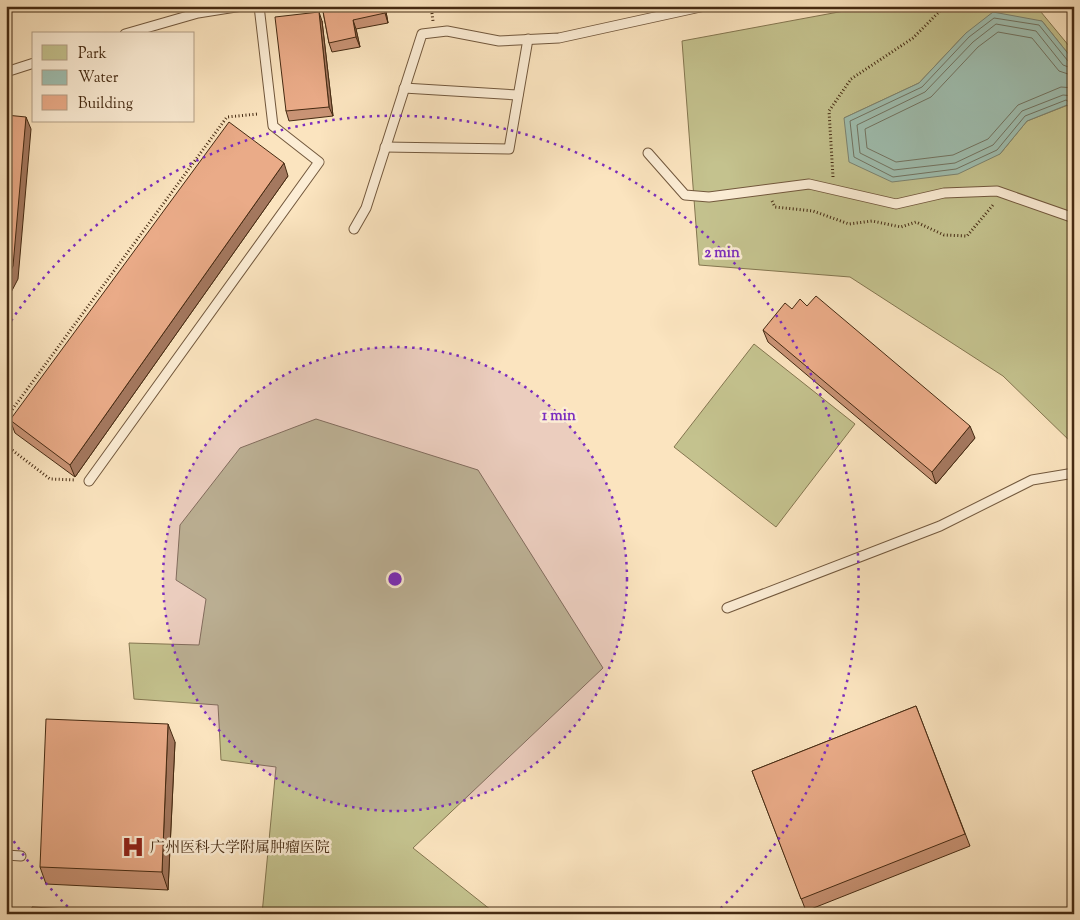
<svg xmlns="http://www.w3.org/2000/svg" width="1080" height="920" viewBox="0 0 1080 920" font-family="'Sorts Mill Goudy','Noto Serif SC',serif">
<rect width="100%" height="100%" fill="#fbe4bf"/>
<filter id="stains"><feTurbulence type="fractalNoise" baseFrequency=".004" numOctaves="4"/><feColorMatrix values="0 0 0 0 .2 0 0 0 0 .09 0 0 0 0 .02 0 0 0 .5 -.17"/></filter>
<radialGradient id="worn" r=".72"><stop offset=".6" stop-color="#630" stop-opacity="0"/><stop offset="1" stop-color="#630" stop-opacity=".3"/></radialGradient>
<!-- green -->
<g fill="#c4c28e" stroke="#847650">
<polygon points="854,6 1036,6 1074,52 1074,61 1042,21 966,33 919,83 844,118 1000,154 1027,121 1068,105 1074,113 1074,445 1003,376 850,277 699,265 682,41 844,11"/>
<polygon points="754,344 855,424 776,527 674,447"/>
<polygon points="316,419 478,470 603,668 413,848 496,914 262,914 276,767 221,760 218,705 134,699 129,643 199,645 206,599 176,580 180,525 240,448"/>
</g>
<!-- water -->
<polygon fill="#9fbfb1" stroke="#7b8371" points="993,12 1042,21 1074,61 1074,113 1067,105 1027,121 1000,154 958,174 892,182 849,162 844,118 919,83 966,33"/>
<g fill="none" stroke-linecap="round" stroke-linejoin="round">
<!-- shore -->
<g stroke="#727462" stroke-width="1">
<polyline points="1074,62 1068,61 1039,25 994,18 969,37 922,87 850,121 854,157 893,177 956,169 997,150 1025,116 1066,100 1074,105"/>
<polyline points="1074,69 1063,65 1036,31 996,24 973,42 925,92 857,125 860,153 894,170 955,163 993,145 1022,111 1063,95 1074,96"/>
<polyline points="1074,76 1059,71 1032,38 998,32 978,47 931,97 865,129 867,148 896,162 953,155 988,139 1018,105 1061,87 1074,88"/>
</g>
<defs>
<g id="lane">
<polyline points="125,34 198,13 242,6"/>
<polyline points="6,72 34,63"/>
<polyline points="404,88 518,95"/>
<polyline points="385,147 509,149 528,39"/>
<polyline points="648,153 685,195 709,197 809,184 896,204 944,193 997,191 1074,218"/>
<polyline points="354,229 366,208 422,34 447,31 499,41 559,38 705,6"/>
<polyline points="89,481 319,162 273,126 259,6"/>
<polyline points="727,608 940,526 1032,480 1074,473"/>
<polyline points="6,855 21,856"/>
</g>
</defs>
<!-- lane casing -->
<use href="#lane" stroke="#72583d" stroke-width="11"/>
<!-- path -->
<g stroke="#452a12" stroke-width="3" stroke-dasharray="1 2.5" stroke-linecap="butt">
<polyline points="431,6 433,21"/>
<polyline points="833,177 829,111 851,79 913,38 945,6"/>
<polyline points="772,201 775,207 813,211 849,224 872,221 901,227 916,222 944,235 967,236 993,205"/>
<polyline points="6,418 227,117 258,114"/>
<polyline points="6,442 12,450 50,479 76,480"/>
</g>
<!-- lane -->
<use href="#lane" stroke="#fcedd5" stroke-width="9"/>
</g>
<!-- wall -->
<g fill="#c99375" stroke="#452a12">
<polygon points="322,6 385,6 388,23 356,29 360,47 332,52 329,43"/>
<polygon points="322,21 333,116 289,121 286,111"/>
<polygon points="288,176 75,477 15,433 10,420"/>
<polygon points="792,309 975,438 936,484 768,342 763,330"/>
<polygon points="916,706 970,846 806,911 752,771"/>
<polygon points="175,742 168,890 46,884 40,867"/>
</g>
<!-- shaded-wall -->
<g fill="#a4785f" stroke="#452a12">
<polygon points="384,6 385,6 388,23 385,13"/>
<polygon points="319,12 322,21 333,116 329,107"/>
<polygon points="353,20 356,29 360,47 356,37"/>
<polygon points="26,117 31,129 18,279 6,302 6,280"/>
<polygon points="284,163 288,176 75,477 70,465"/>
<polygon points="970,426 975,438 936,484 932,472"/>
<polygon points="168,724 175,742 168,890 162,872"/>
</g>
<!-- building -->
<g fill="#eaab88" stroke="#452a12">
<polygon points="322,6 384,6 385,13 353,20 356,37 329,43"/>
<polygon points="319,12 329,107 286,111 275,17"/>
<polygon points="6,115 26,117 13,266 6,280"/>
<polygon points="229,122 284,163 70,465 10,420"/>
<polygon points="816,296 970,426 932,472 763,330 785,303 792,309 800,299 807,306"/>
<polygon points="916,706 965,834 801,899 752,771"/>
<polygon points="46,719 168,724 162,872 40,867"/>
<polygon points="32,907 140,913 140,914 31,914"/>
</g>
<!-- distance rings -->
<circle cx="395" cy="579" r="232" fill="#7b2cbf" fill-opacity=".12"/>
<g fill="none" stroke="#7b2cbf" stroke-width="2.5" stroke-dasharray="2.5 5">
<circle cx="395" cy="579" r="232"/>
<path d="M73 912A463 463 0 0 1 7 831M7 327A463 463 0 1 1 717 912"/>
</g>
<!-- icons -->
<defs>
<symbol id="hospital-bare" viewBox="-9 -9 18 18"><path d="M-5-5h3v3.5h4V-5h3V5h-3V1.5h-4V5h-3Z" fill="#8f2418" stroke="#fcedd5" stroke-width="2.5" paint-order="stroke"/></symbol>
</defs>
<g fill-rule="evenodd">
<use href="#hospital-bare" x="117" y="831" width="32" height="32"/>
</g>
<g text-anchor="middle" stroke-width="5" stroke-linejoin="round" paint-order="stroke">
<!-- poi labels -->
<g font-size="15" fill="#452a12" stroke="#fcedd5" text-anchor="start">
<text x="150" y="852">广州医科大学附属肿瘤医院</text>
</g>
</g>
<circle cx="395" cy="579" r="8" fill="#7b2cbf" stroke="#fcedd5" stroke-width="2.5"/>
<g font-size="15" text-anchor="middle" font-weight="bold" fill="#7b2cbf" stroke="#fcedd5" stroke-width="5" stroke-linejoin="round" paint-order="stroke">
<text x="722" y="257">2 min</text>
<text x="559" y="420">1 min</text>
</g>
<!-- margin -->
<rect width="1080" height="920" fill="none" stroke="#fbe4bf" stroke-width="25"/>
<rect x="8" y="8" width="1065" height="905" fill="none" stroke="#452a12" stroke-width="2.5"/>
<rect x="12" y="12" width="1055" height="895" fill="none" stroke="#452a12"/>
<!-- legend -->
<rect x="32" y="32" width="162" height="90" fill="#fcedd5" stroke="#b39f87"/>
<rect x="42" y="45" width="25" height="15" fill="#c4c28e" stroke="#b39f87"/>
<text x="78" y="58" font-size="15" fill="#452a12">Park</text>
<rect x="42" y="70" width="25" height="15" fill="#9fbfb1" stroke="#b39f87"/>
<text x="78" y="82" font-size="15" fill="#452a12">Water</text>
<rect x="42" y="95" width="25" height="15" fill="#eaab88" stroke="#b39f87"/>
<text x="78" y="108" font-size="15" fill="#452a12">Building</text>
<rect width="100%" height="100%" filter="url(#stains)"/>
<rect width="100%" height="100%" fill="url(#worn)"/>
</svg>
